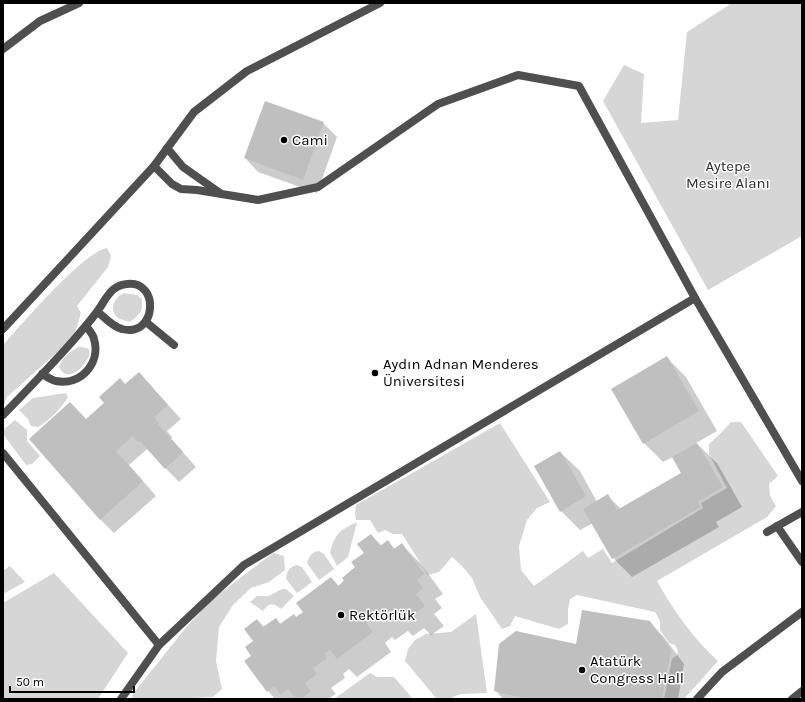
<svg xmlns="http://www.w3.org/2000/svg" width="805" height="702" viewBox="0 0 805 702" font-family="Karla,sans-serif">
<rect width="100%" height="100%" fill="#fff"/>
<!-- green -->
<g fill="#d6d6d6">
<polygon points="727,3 802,3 802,236 708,290 603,101 624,65 644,74 641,123 678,120 687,32 729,5"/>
<path d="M107 248 111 256 108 267 77 306 81 313 74 337 7 397 3 407V345C22 324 83 252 107 248Z"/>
<path d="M124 293 137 295 142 299C143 312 140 314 130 322 127 321 123 320 120 319 107 311 114 298 124 293Z"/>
<path d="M79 347H83L89 349C89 351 90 354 89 356 89 358 87 359 86 361 80 371 67 382 59 367 62 358 70 351 79 347Z"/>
<path d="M66 393 68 397C61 409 50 420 38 427L31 426 28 419 19 410 33 398Z"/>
<polygon points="15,420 27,430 27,441 40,456 32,464 26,465 3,434 3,430"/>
<path d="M731 422H741L778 476 769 484 770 496 776 506 767 517 657 581C673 610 693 638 718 661L684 699H664L672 659 677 655 678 651 675 645 669 643 660 630V621L655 612 577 595 570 599 568 610V624L559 629 515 616 510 626 502 629 480 597 472 578 462 566 452 557 439 572 428 575 402 534H393L385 530 378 533 370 520H356L355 513 356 505 500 423 550 502 537 508 527 520 519 546 521 570 534 586 583 551 588 558 603 549 612 563 703 508 701 503 727 488 709 454V444L721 433Z"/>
<path d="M357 522 348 557 337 566 330 553C334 534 340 530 357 522Z"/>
<path d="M319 551 324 554 334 569 319 580 307 563C309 556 312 552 319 551Z"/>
<polygon points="273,553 284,556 285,570 269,582 251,588 233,605 219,627 216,661 222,689 213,697 177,699 133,699 132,695 188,625 214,598"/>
<path d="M297 565 302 567 312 582 297 593 286 579C287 571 289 567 297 565Z"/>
<polygon points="10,566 25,582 3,594 3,571"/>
<polygon points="54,573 128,653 98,699 3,699 3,603"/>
<path d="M282 589H286L294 596 281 609C273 603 270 602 263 611L250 602 257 596H269Z"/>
<polygon points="476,614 487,693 461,694 448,699 436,698 405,661 408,649 415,640 426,634 451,632"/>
<polygon points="370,673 377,677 394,677 413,699 334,699"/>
</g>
<!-- shadow -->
<g fill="#0003">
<polygon points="323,123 337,137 317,193 258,172 245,158"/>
<polygon points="667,358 686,377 717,431 696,443 717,463 742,507 716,522 719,527 632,577 613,558 593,523 580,530 561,511 560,452 580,471 597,502 608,496 621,509 682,474 673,457 663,462 644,443"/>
<polygon points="139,373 181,419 167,431 172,437 171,439 196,467 179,482 147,449 129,465 156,496 114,533 100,519 125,385"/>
<polygon points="371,535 382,546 388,542 395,549 402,545 421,564 443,594 435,599 442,608 434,614 444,626 431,635 424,628 413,636 408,631 395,640 392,637 385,643 391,652 357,677 349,669 343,674 345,678 331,688 336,694 328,699 275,699 268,691 253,656 257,620 265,628 276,619 281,625 297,618 304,612 331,578 339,586 357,567 365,553"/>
<polygon points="649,622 663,636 684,664 678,699 503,699 495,690 577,645"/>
</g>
<!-- building -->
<g fill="#bfbfbf">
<polygon points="265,101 324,122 303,180 244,158"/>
<polygon points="667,356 699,411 643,444 611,389"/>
<polygon points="139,372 168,405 154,417 159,423 158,424 183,452 165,469 140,441 138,442 133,436 116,451 143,481 100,520 29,439 70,402 86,419 104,403 99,397 120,378 125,384"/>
<polygon points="697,443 723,487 698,502 701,507 612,559 583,509 608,494 617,510 681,473 672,457"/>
<polygon points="560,451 586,496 560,512 534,466"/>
<polygon points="371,534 380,546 388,540 394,549 402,543 424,574 417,580 423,588 416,594 425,606 411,616 405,608 393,617 389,611 375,622 372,618 366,623 373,632 337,659 330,650 324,654 327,658 313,668 317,674 305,683 311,691 301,699 296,699 288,689 281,695 274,686 267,692 244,661 251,656 245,647 253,641 244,629 257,619 263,627 276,618 280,624 294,614 296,617 303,612 296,603 331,577 338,586 344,581 342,578 355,567 351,562 364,553 357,544"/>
<polygon points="582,610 650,621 671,650 662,699 527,699 494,691 499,644 516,631 576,644"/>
</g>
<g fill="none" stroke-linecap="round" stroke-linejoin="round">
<!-- lane -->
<g stroke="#4f4f4f" stroke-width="8">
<polyline points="167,148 183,167 220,193"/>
<polyline points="146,322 174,345"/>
<polyline points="3,329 154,166 172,184 181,189 197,190 258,200 318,187 438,104 518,75 579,86 695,298 802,481"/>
<path d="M42 374C46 376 51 380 56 381 81 386 101 363 94 339 93 334 89 330 86 326"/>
<path d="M3 415C28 389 54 363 78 335 87 324 97 314 104 301 110 292 115 285 127 284 160 280 157 338 122 329 113 327 105 318 98 312"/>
<polyline points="3,453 159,645"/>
<polyline points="777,526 802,562"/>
<polyline points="767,532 802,512"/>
<polyline points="121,699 159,645 244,565 695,298"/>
<polyline points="697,699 722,672 802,612"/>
<polyline points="792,699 802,691"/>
</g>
<!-- street -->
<g stroke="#4f4f4f" stroke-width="8">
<polyline points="3,49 40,21 79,3"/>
<polyline points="154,166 194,112 247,71 380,3"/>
</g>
</g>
<!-- markers -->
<g fill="#000" stroke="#fff" stroke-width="1.5">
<circle cx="284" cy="140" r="4"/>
<circle cx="375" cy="373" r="4"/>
<circle cx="341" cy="615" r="4"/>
<circle cx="582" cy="670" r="4"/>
</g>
<g text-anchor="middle" stroke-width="3" stroke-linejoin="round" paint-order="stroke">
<!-- poi labels -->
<g font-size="15" fill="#000" stroke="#fff" text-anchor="start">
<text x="292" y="145">Cami</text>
<text x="383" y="369">Aydın Adnan Menderes<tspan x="383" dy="17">Üniversitesi</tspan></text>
<text x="349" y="620">Rektörlük</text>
<text x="590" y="666">Atatürk<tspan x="590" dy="17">Congress Hall</tspan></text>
</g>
<!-- park labels -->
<g font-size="15" fill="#2d2d2d" stroke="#fff">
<text x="728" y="171">Aytepe<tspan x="728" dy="17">Mesire Alanı</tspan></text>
</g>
</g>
<!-- border -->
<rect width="805" height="702" fill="none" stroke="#000000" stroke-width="8"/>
<!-- scale -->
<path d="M10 686v6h124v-6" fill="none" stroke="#000000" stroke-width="2"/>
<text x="16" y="686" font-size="12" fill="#000000" stroke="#ffffff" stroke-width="3" paint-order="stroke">50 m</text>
</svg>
